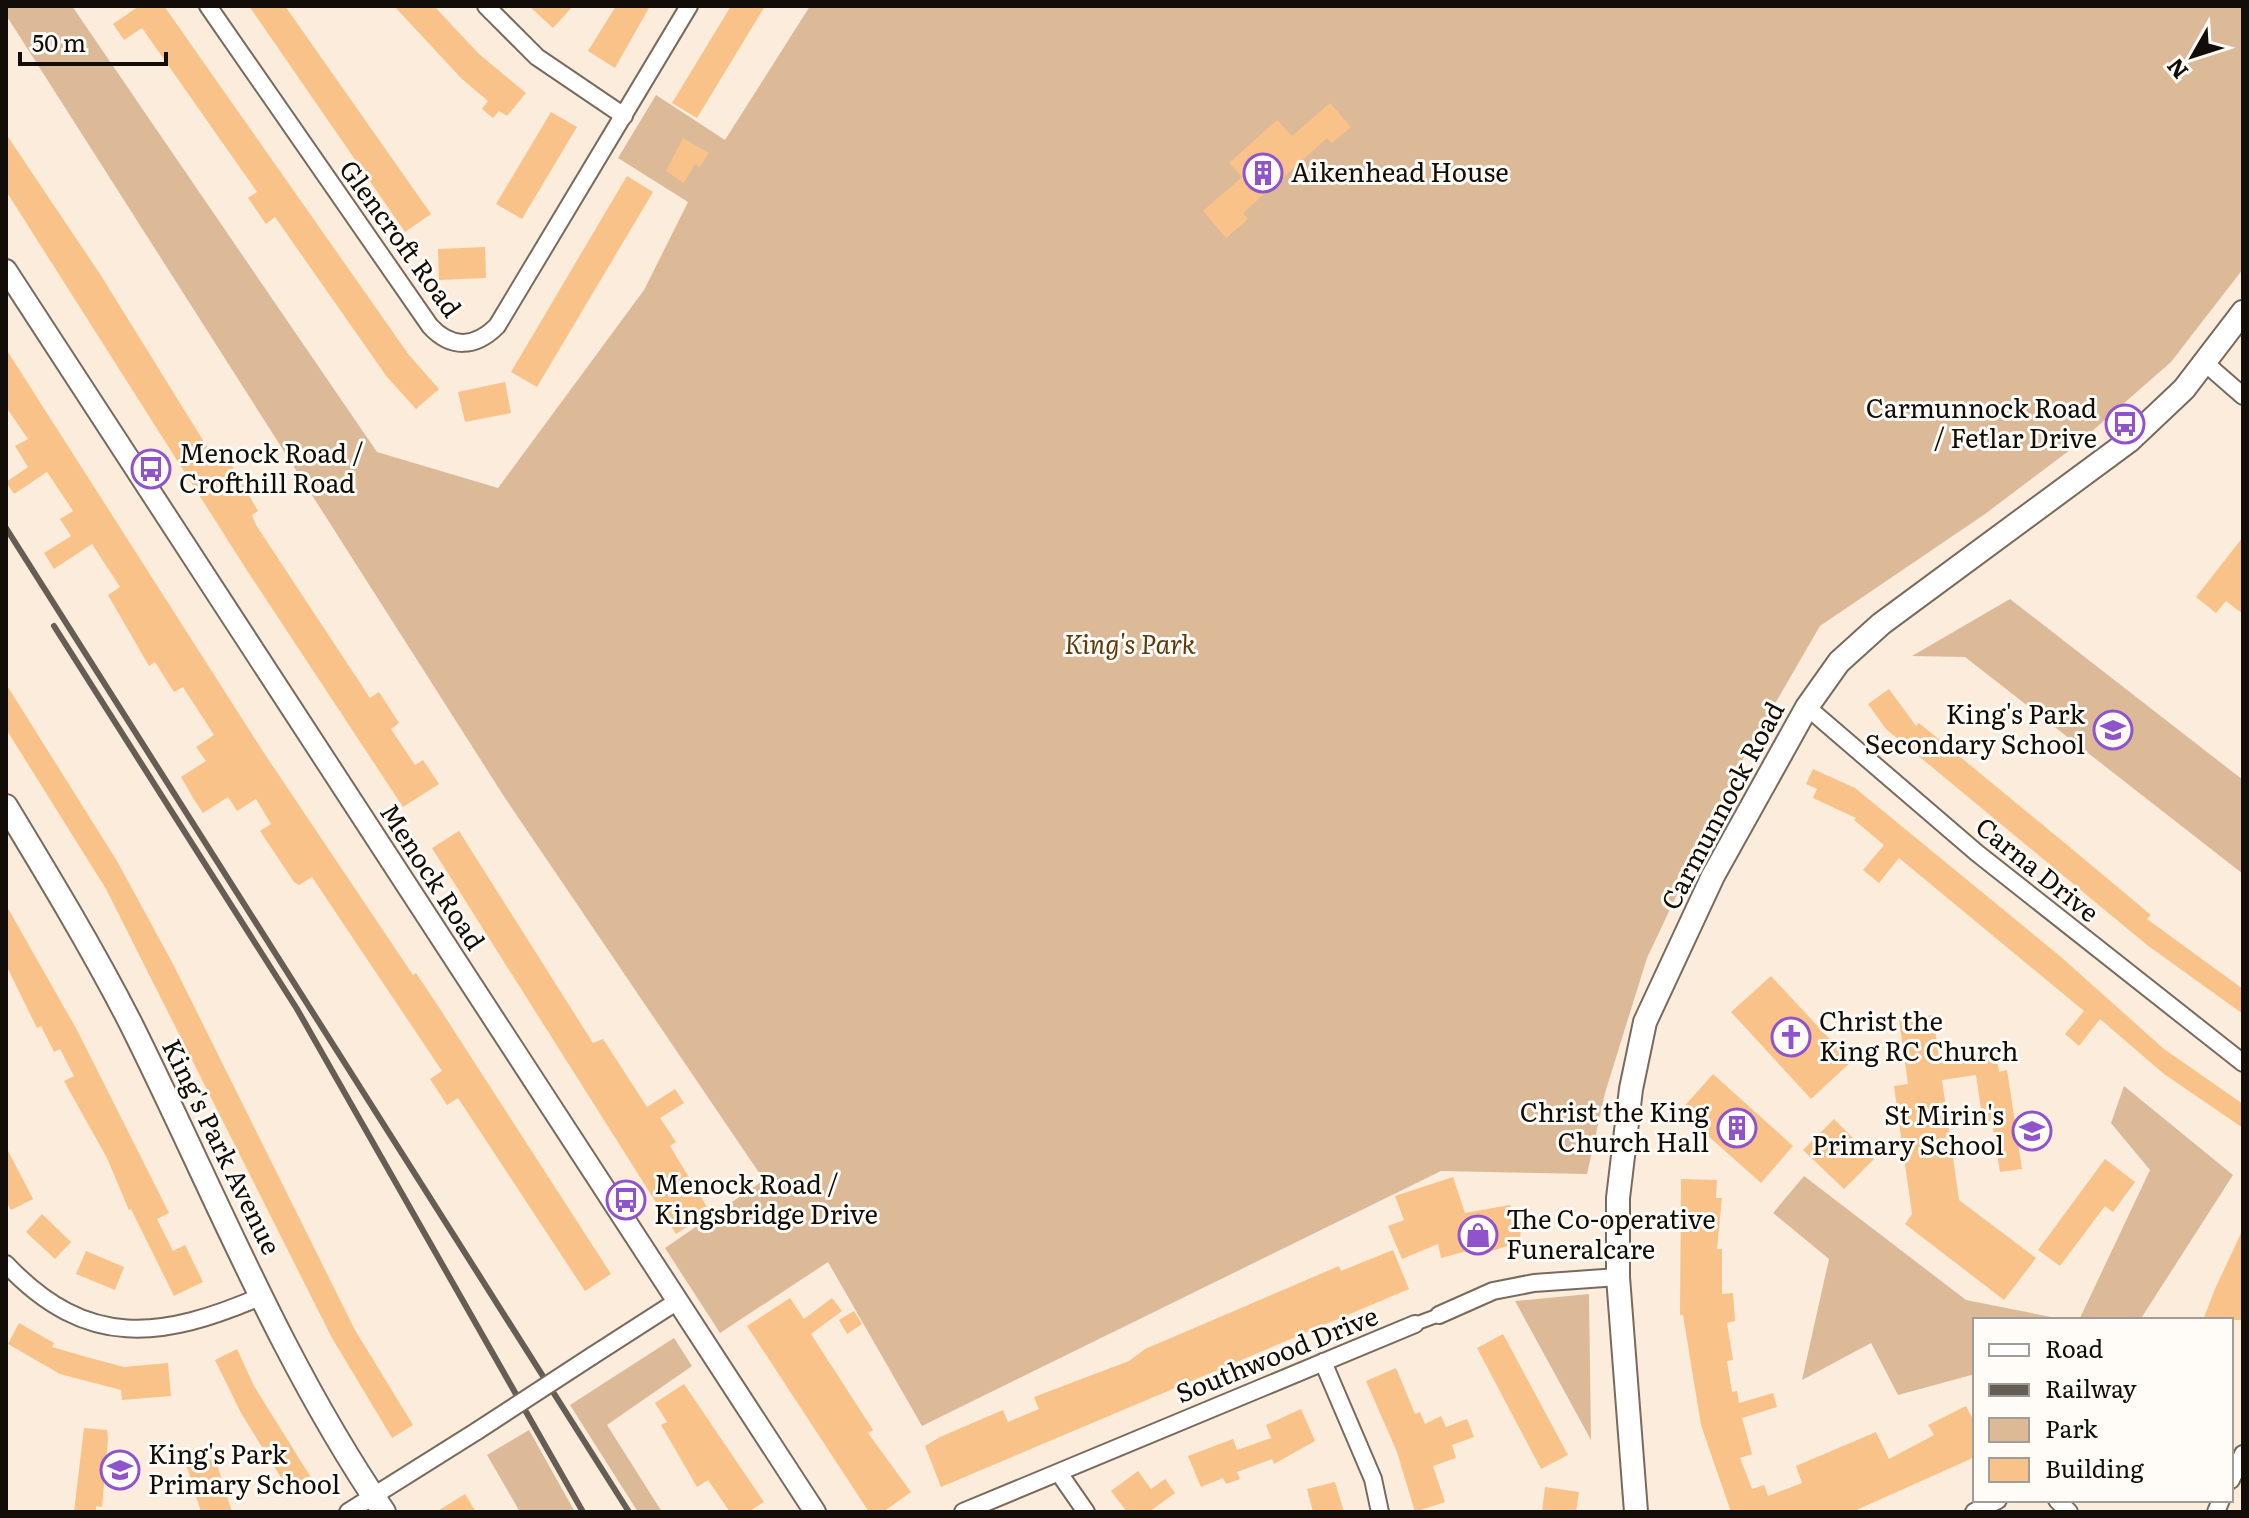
<svg xmlns="http://www.w3.org/2000/svg" width="2249" height="1518" viewBox="0 0 2249 1518" font-family="Literata,serif">
<rect width="100%" height="100%" fill="#fcecdc"/>
<!-- green -->
<g fill="#dcba98">
<polygon points="6,6 72,6 377,452 498,488 644,290 688,202 618,158 656,95 725,140 810,6 2243,6 2243,269 2171,362 2074,447 1985,514 1820,626 1732,778 1647,958 1605,1093 1587,1174 1441,1171 922,1426 828,1262 720,1333 665,1248 764,1180 505,798 6,15"/>
<polygon points="2010,599 2243,780 2243,874 1965,657 1912,656"/>
<polygon points="2124,1086 2233,1175 2140,1320 2079,1320 2150,1170 2111,1123"/>
<polygon points="1804,1176 1966,1300 2066,1320 1975,1320 1975,1374 1898,1395 1871,1343 1802,1380 1829,1259 1773,1213"/>
<polygon points="1589,1294 1591,1440 1515,1301"/>
<polygon points="674,1338 692,1366 607,1425 662,1512 638,1512 570,1405"/>
<polygon points="529,1430 575,1512 520,1512 487,1455"/>
</g>
<!-- building -->
<g fill="#f9c289">
<polygon points="139,6 164,6 409,355 439,389 416,409 387,377 275,217 266,224 248,198 257,192 142,28 124,40 113,24"/>
<polygon points="249,6 285,6 431,214 405,232"/>
<polygon points="394,6 434,6 479,54 526,93 507,116 499,111 493,118 482,109 488,101 462,79"/>
<polygon points="529,6 573,6 553,28"/>
<polygon points="616,6 650,6 615,68 588,51"/>
<polygon points="731,6 765,6 697,118 672,103"/>
<polygon points="1330,103 1351,127 1332,143 1327,138 1243,213 1248,219 1226,238 1203,211 1242,177 1229,163 1277,120 1292,136"/>
<polygon points="551,112 577,127 522,219 496,204"/>
<polygon points="6,134 100,274 214,458 224,452 258,511 252,515 256,525 370,698 379,692 399,723 391,729 415,765 423,760 439,784 403,807 248,572 6,191"/>
<polygon points="683,138 709,153 700,167 695,164 684,183 666,171"/>
<polygon points="627,176 653,192 537,387 511,372"/>
<polygon points="485,247 486,278 439,280 438,249"/>
<polygon points="6,349 264,753 413,975 416,973 440,1009 611,1274 585,1291 458,1098 447,1105 430,1079 442,1071 312,877 299,885 294,882 260,831 271,824 256,799 237,811 228,797 203,813 193,798 181,777 206,761 196,747 214,735 183,687 174,692 155,662 149,666 108,595 120,587 92,544 54,569 44,553 71,536 60,519 73,511 47,472 14,494 6,482 28,467 15,446 28,439 6,407"/>
<polygon points="505,382 511,413 465,422 458,392"/>
<polygon points="2243,537 2243,614 2226,601 2216,613 2196,597"/>
<polygon points="6,684 117,861 173,964 355,1330 413,1425 392,1438 332,1338 106,889 6,729"/>
<polygon points="1889,689 1916,726 1919,723 2072,849 2151,915 2147,919 2243,989 2243,1014 2147,945 1886,729 1868,704"/>
<polygon points="1813,769 1855,788 2061,957 2164,1049 2243,1104 2243,1128 2164,1074 2100,1019 2079,1046 2065,1034 2084,1011 1899,858 1879,883 1863,870 1884,845 1854,820 1856,818 1813,798 1817,789 1806,784"/>
<polygon points="459,831 593,1043 603,1039 647,1107 675,1089 684,1103 660,1118 676,1142 670,1146 710,1212 676,1234 432,848"/>
<polygon points="6,905 77,1030 160,1195 169,1213 157,1219 173,1251 185,1245 203,1282 174,1296 131,1209 129,1210 107,1158 64,1081 74,1076 60,1049 54,1052 41,1026 37,1028 6,965"/>
<polygon points="1771,976 1851,1062 1811,1099 1731,1012"/>
<polygon points="1933,1015 1939,1058 1996,1050 1999,1072 2007,1070 2022,1169 2000,1172 1992,1121 1983,1122 1976,1075 1942,1080 1959,1200 2036,1258 2004,1300 1905,1224 1912,1214 1894,1086 1908,1084 1899,1020"/>
<polygon points="1713,1074 1793,1146 1761,1183 1680,1111"/>
<polygon points="1834,1119 1874,1159 1844,1189 1803,1150"/>
<polygon points="6,1147 33,1199 11,1210 6,1201"/>
<polygon points="2105,1159 2135,1182 2113,1212 2105,1206 2060,1266 2038,1250"/>
<polygon points="1453,1177 1465,1213 1510,1205 1521,1222 1520,1242 1482,1254 1482,1247 1441,1258 1438,1244 1402,1259 1388,1226 1404,1220 1395,1196"/>
<polygon points="1681,1179 1717,1180 1716,1198 1722,1198 1717,1249 1722,1249 1722,1294 1733,1293 1735,1321 1727,1323 1733,1360 1727,1361 1732,1392 1737,1391 1739,1403 1773,1393 1777,1407 1742,1418 1752,1454 1740,1458 1752,1489 1764,1485 1768,1496 1802,1483 1796,1466 1876,1432 1889,1459 1934,1435 1928,1425 1966,1406 1975,1423 1975,1457 1852,1512 1731,1512 1701,1425 1683,1315 1680,1315"/>
<polygon points="42,1214 71,1242 55,1259 26,1232"/>
<polygon points="2243,1229 2243,1320 2203,1320 2215,1289"/>
<polygon points="1393,1250 1409,1289 941,1487 925,1446 940,1437 1003,1410 1008,1422 1039,1409 1034,1397 1129,1361 1145,1349 1339,1266 1341,1271"/>
<polygon points="86,1251 124,1267 115,1290 76,1274"/>
<polygon points="790,1298 804,1319 832,1298 842,1311 811,1334 873,1430 868,1433 911,1492 883,1512 869,1512 747,1326"/>
<polygon points="854,1311 862,1324 847,1334 839,1320"/>
<polygon points="19,1323 54,1343 52,1347 90,1358 124,1367 168,1363 171,1396 122,1400 121,1390 60,1374 8,1344"/>
<polygon points="1503,1334 1568,1455 1541,1469 1477,1348"/>
<polygon points="237,1349 254,1386 315,1484 293,1497 241,1413 215,1360"/>
<polygon points="1396,1368 1415,1414 1420,1412 1425,1424 1441,1416 1446,1427 1467,1419 1474,1437 1452,1445 1456,1458 1433,1466 1445,1502 1415,1512 1397,1452 1366,1381"/>
<polygon points="684,1384 764,1502 748,1512 730,1512 708,1480 697,1487 661,1425 667,1422 655,1403"/>
<polygon points="1301,1409 1315,1441 1274,1464 1272,1459 1237,1472 1240,1479 1226,1484 1223,1478 1201,1487 1188,1456 1233,1439 1237,1450 1271,1438 1266,1425"/>
<polygon points="84,1428 107,1430 108,1438 102,1507 96,1506 96,1512 74,1512"/>
<polygon points="215,1458 232,1512 201,1512 187,1467"/>
<polygon points="1138,1471 1151,1489 1165,1479 1175,1493 1149,1512 1127,1512 1111,1491"/>
<polygon points="1335,1482 1344,1512 1313,1512 1307,1489"/>
<polygon points="1545,1487 1579,1492 1576,1512 1542,1512"/>
<polygon points="465,1494 476,1512 436,1512"/>
</g>
<g fill="none" stroke-linecap="round" stroke-linejoin="round">
<defs>
<polyline id="pedestrian" points="1415,1324 1439,1315"/>
<g id="minor">
<path d="M208 6 430 326C451 349 475 348 497 326L689 6"/>
<polyline points="486,6 537,57 624,116"/>
<polyline points="2204,362 2243,396"/>
<polyline points="1807,707 1977,853 2243,1063"/>
<path d="M6 1264C87 1350 162 1339 262 1296"/>
<polyline points="1439,1315 1493,1291 1534,1283 1618,1277"/>
<polyline points="592,1356 676,1302"/>
<polyline points="1323,1362 1373,1479 1380,1512"/>
<polyline points="1059,1473 1086,1512"/>
<polyline points="2231,1480 2243,1454"/>
<polyline points="2057,1500 2069,1512"/>
<polyline points="348,1512 477,1431"/>
<polyline points="963,1512 1415,1324"/>
<polyline points="1974,1512 1998,1500"/>
<polyline points="2216,1512 2221,1500"/>
</g>
<polyline id="tertiary" points="6,270 815,1512"/>
<g id="secondary">
<path d="M6 806C49 877 92 948 130 1022 212 1186 280 1360 384 1512"/>
<polyline points="1636,1512 1618,1277 1618,1198 1631,1089 1645,1022 1713,876 1807,707 1839,662 1881,624 2129,441 2184,389 2243,312"/>
</g>
</defs>
<!-- pedestrian casing -->
<use href="#pedestrian" stroke="#786b5d" stroke-width="16"/>
<!-- minor casing -->
<use href="#minor" stroke="#786b5d" stroke-width="20"/>
<!-- tertiary casing -->
<use href="#tertiary" stroke="#786b5d" stroke-width="24"/>
<!-- secondary casing -->
<use href="#secondary" stroke="#786b5d" stroke-width="26"/>
<!-- pedestrian -->
<use href="#pedestrian" stroke="#fff" stroke-width="12"/>
<!-- minor -->
<use href="#minor" stroke="#fff" stroke-width="16"/>
<!-- tertiary -->
<use href="#tertiary" stroke="#fff" stroke-width="20"/>
<!-- secondary -->
<use href="#secondary" stroke="#fff" stroke-width="22"/>
<!-- rail -->
<g stroke="#665d54" stroke-width="6">
<polyline points="6,528 629,1512"/>
<polyline points="54,626 297,1009 583,1512"/>
</g>
<defs>
<polyline id="minor-bridge" points="477,1431 592,1356"/>
</defs>
<!-- minor-bridge casing -->
<use href="#minor-bridge" stroke="#786b5d" stroke-width="20" stroke-linecap="butt"/>
<!-- minor-bridge -->
<use href="#minor-bridge" stroke="#fff" stroke-width="16"/>
</g>
<!-- icons -->
<defs>
<symbol id="building-ring" viewBox="-11 -11 22 22"><circle r="9.5" fill="#fffcf8" stroke="#8f54cb" stroke-width="1.5"/><path d="M-4-6H4V6H1V3H-1V6H-4ZM-2.5-4.3h1.7v1.8h-1.7ZM.8-4.3h1.7v1.8H.8ZM-2.5-1h1.7V.8h-1.7ZM.8-1h1.7V.8H.8Z" fill="#8f54cb"/></symbol>
<symbol id="bus-ring" viewBox="-11 -11 22 22"><circle r="9.5" fill="#fffcf8" stroke="#8f54cb" stroke-width="1.5"/><path d="M-5-6H5V4H4V6H2V4H-2V6H-4V4H-5ZM-3.5-4V0h7V-4ZM-3.5 1.2v1.5H-2V1.2ZM2 1.2v1.5H3.5V1.2Z" fill="#8f54cb"/></symbol>
<symbol id="school-ring" viewBox="-11 -11 22 22"><circle r="9.5" fill="#fffcf8" stroke="#8f54cb" stroke-width="1.5"/><path d="M0-5L7-2L0 1L-7-2ZM-4 1L0 2.5L4 1V4Q0 6-4 4Z" fill="#8f54cb"/></symbol>
<symbol id="church-ring" viewBox="-11 -11 22 22"><circle r="9.5" fill="#fffcf8" stroke="#8f54cb" stroke-width="1.5"/><path d="M-1.2-6h2.4v3.5h3.3v2.4h-3.3V6h-2.4V-.1h-3.3v-2.4h3.3Z" fill="#8f54cb"/></symbol>
<symbol id="shop-ring" viewBox="-11 -11 22 22"><circle r="9.5" fill="#fffcf8" stroke="#8f54cb" stroke-width="1.5"/><path d="M-5-2.5h2.3a2.7 3.5 0 0 1 5.4 0H5L5.5 6h-11ZM-1.5-2.5h3a1.5 2.3 0 0 0-3 0Z" fill="#8f54cb"/></symbol>
</defs>
<g fill-rule="evenodd">
<use href="#building-ring" x="1241" y="151" width="44" height="44"/>
<use href="#bus-ring" x="2103" y="402" width="44" height="44"/>
<use href="#bus-ring" x="129" y="447" width="44" height="44"/>
<use href="#school-ring" x="2091" y="708" width="44" height="44"/>
<use href="#church-ring" x="1769" y="1015" width="44" height="44"/>
<use href="#building-ring" x="1715" y="1106" width="44" height="44"/>
<use href="#school-ring" x="2010" y="1109" width="44" height="44"/>
<use href="#bus-ring" x="604" y="1178" width="44" height="44"/>
<use href="#shop-ring" x="1456" y="1213" width="44" height="44"/>
<use href="#school-ring" x="98" y="1448" width="44" height="44"/>
</g>
<g text-anchor="middle" stroke-width="6" stroke-linejoin="round" paint-order="stroke">
<!-- poi labels -->
<g font-size="26" fill="#120d08" stroke="#fffcf8" text-anchor="start">
<text x="1291" y="182">Aikenhead House</text>
<text x="2097" y="418" text-anchor="end">Carmunnock Road<tspan x="2097" dy="30">/ Fetlar Drive</tspan></text>
<text x="179" y="463">Menock Road /<tspan x="179" dy="30">Crofthill Road</tspan></text>
<text x="2085" y="724" text-anchor="end">King's Park<tspan x="2085" dy="30">Secondary School</tspan></text>
<text x="1819" y="1031">Christ the<tspan x="1819" dy="30">King RC Church</tspan></text>
<text x="1709" y="1122" text-anchor="end">Christ the King<tspan x="1709" dy="30">Church Hall</tspan></text>
<text x="2004" y="1125" text-anchor="end">St Mirin's<tspan x="2004" dy="30">Primary School</tspan></text>
<text x="654" y="1194">Menock Road /<tspan x="654" dy="30">Kingsbridge Drive</tspan></text>
<text x="1506" y="1229">The Co-operative<tspan x="1506" dy="30">Funeralcare</tspan></text>
<text x="148" y="1464">King's Park<tspan x="148" dy="30">Primary School</tspan></text>
</g>
<!-- street labels -->
<g font-size="26" fill="#120d08" stroke="#fffcf8">
<text transform="translate(400 239) rotate(54)" y="9">Glencroft Road</text>
<text transform="translate(1723 806) rotate(-62)" y="9">Carmunnock Road</text>
<text transform="translate(2037 870) rotate(39)" y="9">Carna Drive</text>
<text transform="translate(432 877) rotate(57)" y="9">Menock Road</text>
<text transform="translate(221 1147) rotate(64)" y="9">King's Park Avenue</text>
<text transform="translate(1277 1355) rotate(-22)" y="9">Southwood Drive</text>
</g>
<!-- park labels -->
<g font-size="26" font-style="italic" fill="#5d3a0d" stroke="#fffcf8">
<text x="1130" y="654">King's Park</text>
</g>
</g>
<!-- border -->
<rect width="2249" height="1518" fill="none" stroke="#120d08" stroke-width="16"/>
<!-- legend -->
<rect x="1973" y="1318" width="260" height="184" fill="#fffcf8" stroke="#a09c98" stroke-width="2"/>
<rect x="1989" y="1344" width="40" height="12" fill="#ffffff" stroke="#a09c98" stroke-width="2"/>
<text x="2045" y="1358" font-size="24" fill="#120d08">Road</text>
<rect x="1989" y="1384" width="40" height="12" fill="#665d54" stroke="#a09c98" stroke-width="2"/>
<text x="2045" y="1398" font-size="24" fill="#120d08">Railway</text>
<rect x="1989" y="1418" width="40" height="24" fill="#dcba98" stroke="#a09c98" stroke-width="2"/>
<text x="2045" y="1438" font-size="24" fill="#120d08">Park</text>
<rect x="1989" y="1458" width="40" height="24" fill="#f9c289" stroke="#a09c98" stroke-width="2"/>
<text x="2045" y="1478" font-size="24" fill="#120d08">Building</text>
<!-- north arrow -->
<g transform="translate(2193 56) rotate(231)" stroke="#fffcf8" stroke-width="6" paint-order="stroke">
<path d="M0-6L14 30L0 20L-14 30Z" fill="#120d08"/>
<text y="-12" font-size="22" font-weight="bold" text-anchor="middle" fill="#120d08">N</text>
</g>
<!-- scale -->
<path d="M20 52v12h146v-12" fill="none" stroke="#120d08" stroke-width="4"/>
<text x="32" y="52" font-size="24" fill="#120d08" stroke="#fffcf8" stroke-width="6" paint-order="stroke">50 m</text>
</svg>
